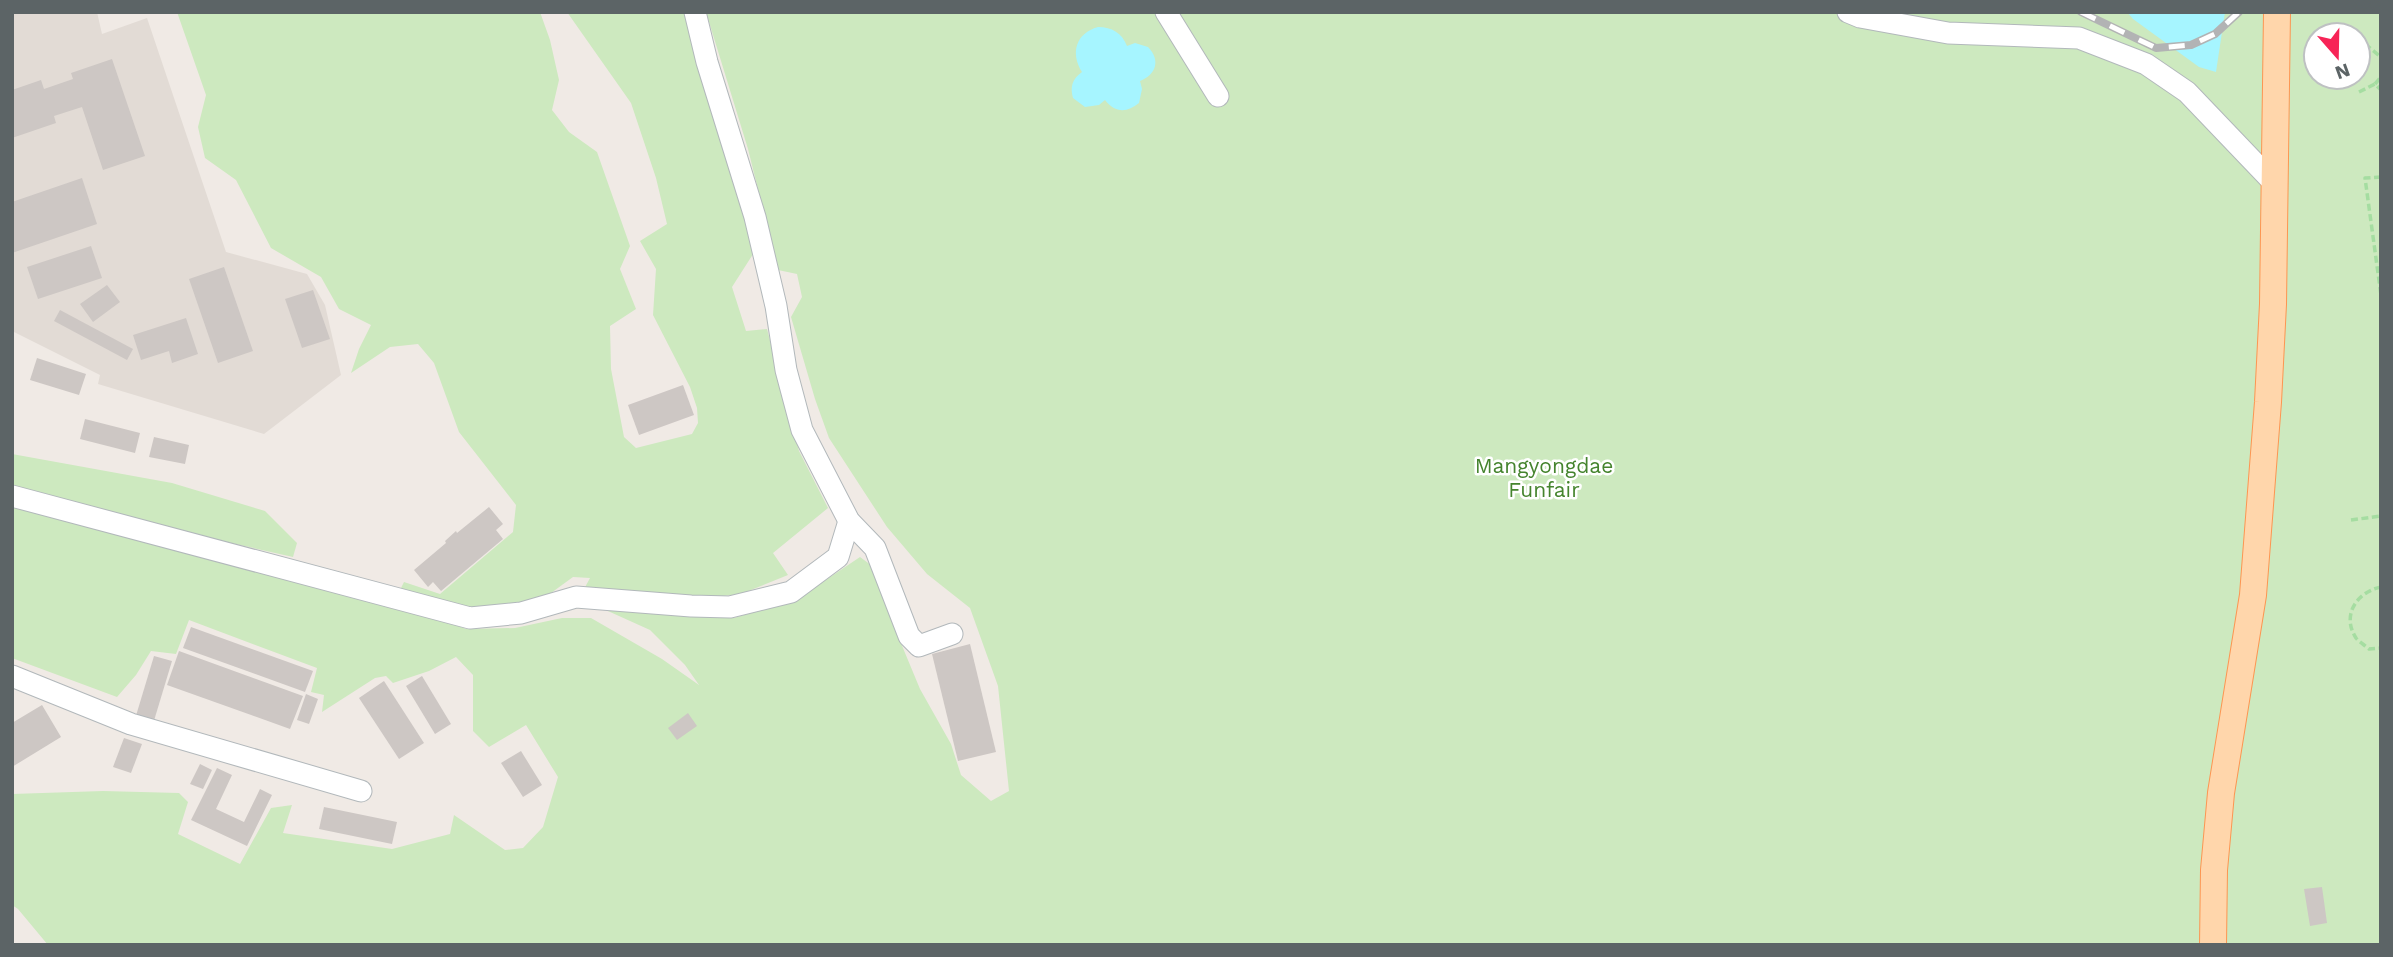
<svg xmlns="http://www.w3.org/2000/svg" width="2393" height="957" viewBox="0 0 2393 957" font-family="'Work Sans',sans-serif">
<rect width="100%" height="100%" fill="#f0eae5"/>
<!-- education -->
<polygon fill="#e2dbd5" points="12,12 97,12 102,34 147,18 226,252 307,274 325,305 341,375 264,434 98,384 100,375 12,331"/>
<!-- green -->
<g fill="#cde9bf" fill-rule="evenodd">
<polygon points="177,12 540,12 550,40 559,80 552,110 569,132 597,152 630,246 620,269 636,309 610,326 611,369 624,437 636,448 692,434 698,423 697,408 690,387 653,315 656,269 640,241 667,224 656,178 631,103 567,12 686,12 755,251 732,287 746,331 767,329 799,451 828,508 773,553 788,575 741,594 695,599 583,591 590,578 573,577 540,601 488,610 453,608 400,590 404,582 440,594 513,532 516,505 459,432 434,363 418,344 390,347 351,373 359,349 371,325 339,309 321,277 271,248 236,180 205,158 198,127 206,95"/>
<path d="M706 12H2381V945H48L18 909 12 905V794L103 791 179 793 188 802 178 834 240 864 271 808 292 805 283 833 392 849 450 834 454 815 505 850 523 848 543 827 558 777 526 725 489 747 473 731V675L456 657 429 671 393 683 386 676 375 678 322 712 324 695 311 692 317 668 189 620 176 654 151 651 136 675 117 697 12 658V506L420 611 466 629 515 628 562 618H591L662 659 699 685 685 665 650 630 599 607 734 618 799 598 860 557 879 571 893 624 920 689 951 744 961 775 991 801 1009 791 998 686 970 608 927 574 887 527 829 438 815 399 791 317 802 297 797 274 778 270 748 149ZM2316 35H2358V77H2316Z"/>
<polygon points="12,454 172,483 265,511 297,543 293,557 218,540 12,486"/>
</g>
<!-- water -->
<g fill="#a6f5ff">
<polygon points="2127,12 2225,12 2216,72 2199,67 2133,19"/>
<path d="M1098 27C1112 27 1122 33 1127 46L1135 43 1148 47C1161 60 1156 75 1140 81L1142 89 1139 103C1127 113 1115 113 1105 100L1099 105 1085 107 1073 98C1070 87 1072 79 1082 72 1070 53 1076 33 1098 27Z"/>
</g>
<!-- building -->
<g fill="#cdc7c4">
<polygon points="112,59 145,156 103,170 82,107 54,116 56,123 12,138 12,90 41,80 44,89 73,79 71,73"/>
<polygon points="82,178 97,224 12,253 12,202"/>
<polygon points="91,246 102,278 38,299 27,267"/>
<polygon points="224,267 253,351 218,363 189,279"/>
<polygon points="107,285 120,302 93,322 80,304"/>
<polygon points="313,290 330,339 302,348 285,299"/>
<polygon points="60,310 133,349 127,360 54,321"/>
<polygon points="186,318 198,354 172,363 169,351 141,360 133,335"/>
<polygon points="37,358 86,374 79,395 30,380"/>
<polygon points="683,385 694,415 639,435 628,405"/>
<polygon points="85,419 140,433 135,453 80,439"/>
<polygon points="154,437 189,445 185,464 149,457"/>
<polygon points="489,507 503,524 496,530 503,539 441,591 433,582 428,587 414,570 446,543 445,541 456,531 457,533"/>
<polygon points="191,627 313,671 305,692 183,648"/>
<polygon points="970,644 996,752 958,761 932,654"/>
<polygon points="179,651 303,696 290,729 167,685"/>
<polygon points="154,656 172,661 153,724 135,719"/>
<polygon points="422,676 451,724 435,734 406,686"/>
<polygon points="384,681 424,743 399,759 359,698"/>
<polygon points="306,694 318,699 309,724 297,720"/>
<polygon points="42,705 61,737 12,767 12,723"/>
<polygon points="688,713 697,726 677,740 668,728"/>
<polygon points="124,738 142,744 131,773 113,767"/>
<polygon points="521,751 542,785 523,797 501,763"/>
<polygon points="200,764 212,770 203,789 190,784"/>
<polygon points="217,768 232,775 216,809 244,822 260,789 272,795 247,846 191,820"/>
<polygon points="324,807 397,822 392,844 319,829"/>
<polygon points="2322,887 2327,923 2310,926 2304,889"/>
</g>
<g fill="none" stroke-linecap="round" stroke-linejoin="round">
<defs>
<g id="minor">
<polyline points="695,12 707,62 755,217 776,306 786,370 802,430 849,521 875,548 909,636 919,646 952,634"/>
<polyline points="1166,12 1218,96"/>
<polyline points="1848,12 1860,17 1948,33 2079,38 2146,64 2187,92 2274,183"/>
<polyline points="12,496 470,618 521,613 576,597 691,606 730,607 791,592 838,557 849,521"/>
<polyline points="12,676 131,724 361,791"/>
</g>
<polyline id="major" points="2213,945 2214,870 2221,793 2253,595 2268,402 2273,304 2277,12"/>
</defs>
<!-- minor casing -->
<use href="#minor" stroke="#b2b8bb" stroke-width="23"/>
<!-- major casing -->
<use href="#major" stroke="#fd9551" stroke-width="28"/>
<!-- path -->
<g stroke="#a5dda1" stroke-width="3.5" stroke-dasharray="7 3.5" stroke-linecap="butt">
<polyline points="2365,44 2381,57"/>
<polyline points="2375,84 2381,77"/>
<polyline points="2359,92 2375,84 2381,90"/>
<polyline points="2381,177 2365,178 2381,295"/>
<polyline points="2351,520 2381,516"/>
<path d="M2381 587C2357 592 2341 615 2356 638 2359 642 2366 646 2369 649L2381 648"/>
</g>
<!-- minor -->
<use href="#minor" stroke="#fff" stroke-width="21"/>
<!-- major -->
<use href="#major" stroke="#ffd6ab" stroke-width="26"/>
<defs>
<polyline id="rail" points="2081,12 2156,48 2191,45 2215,34 2239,12"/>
</defs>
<!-- rail casing -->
<use href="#rail" stroke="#b2b3b4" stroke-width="8"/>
<!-- rail -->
<use href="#rail" stroke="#fff" stroke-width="5" stroke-dasharray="16" stroke-linecap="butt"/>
</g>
<g text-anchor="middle" stroke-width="5" stroke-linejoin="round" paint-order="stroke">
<!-- park labels -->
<g font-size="21" fill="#45842e" stroke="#fff">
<text x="1544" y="473">Mangyongdae<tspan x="1544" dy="24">Funfair</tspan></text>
</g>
</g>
<!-- border -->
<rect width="2393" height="957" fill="none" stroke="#5c6466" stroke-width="28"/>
<!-- north arrow -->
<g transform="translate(2337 56) rotate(160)"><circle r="33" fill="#ffffff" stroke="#bec1c2" stroke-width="2"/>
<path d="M0-5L12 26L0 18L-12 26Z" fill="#f72457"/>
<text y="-10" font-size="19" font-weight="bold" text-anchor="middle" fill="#5c6466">N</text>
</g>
</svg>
